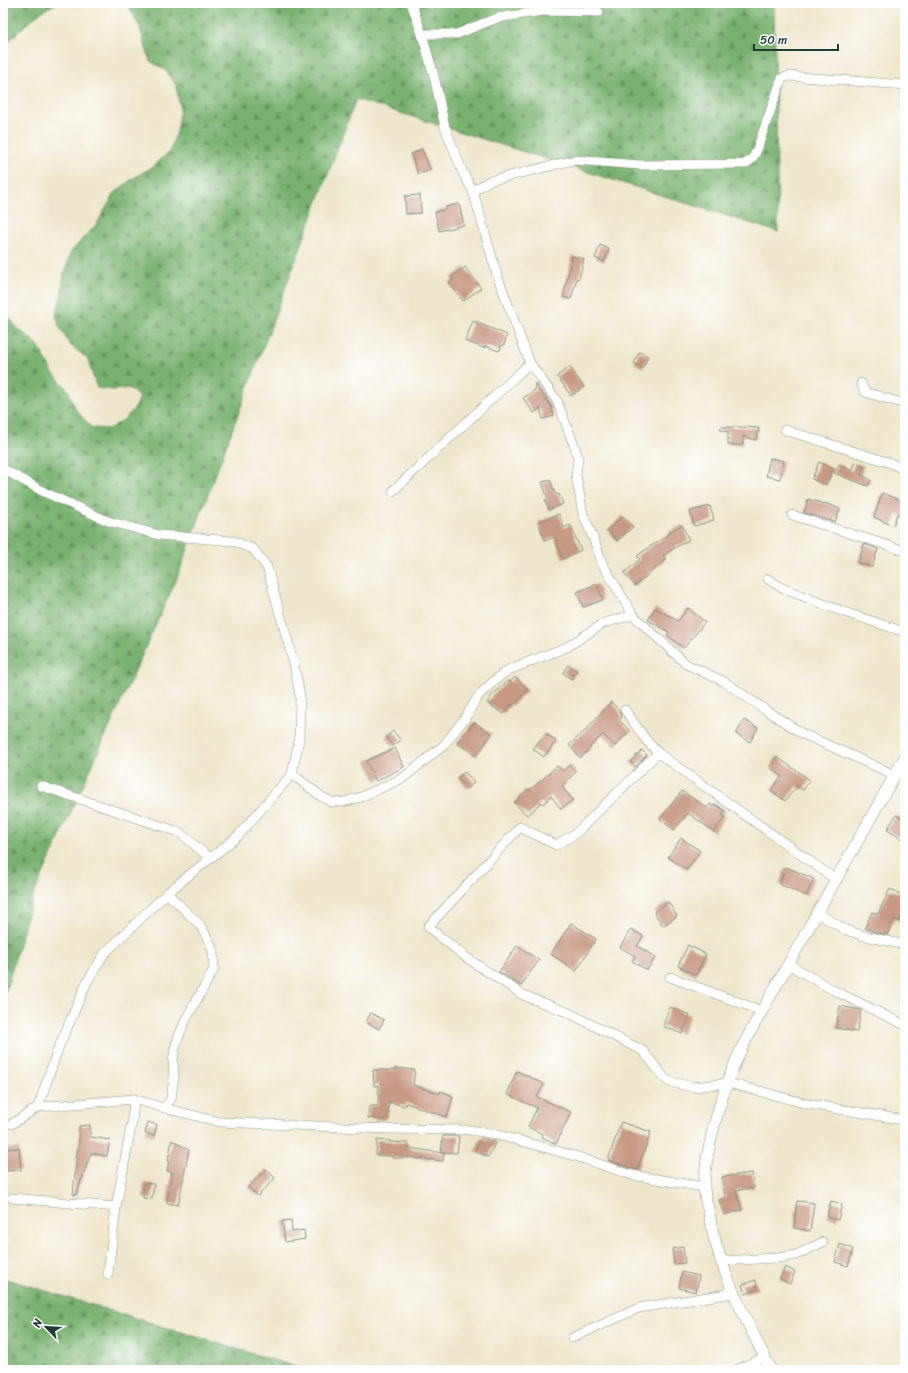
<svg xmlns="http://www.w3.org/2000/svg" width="908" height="1373" viewBox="0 0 908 1373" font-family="Sriracha,sans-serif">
<defs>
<pattern id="forest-firs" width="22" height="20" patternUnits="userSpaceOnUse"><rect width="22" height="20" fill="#79b270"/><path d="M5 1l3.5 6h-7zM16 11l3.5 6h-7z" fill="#63925d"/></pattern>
</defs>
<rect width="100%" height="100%" fill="#fff"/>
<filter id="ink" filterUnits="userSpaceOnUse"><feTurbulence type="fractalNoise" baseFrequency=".025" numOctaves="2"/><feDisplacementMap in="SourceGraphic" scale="8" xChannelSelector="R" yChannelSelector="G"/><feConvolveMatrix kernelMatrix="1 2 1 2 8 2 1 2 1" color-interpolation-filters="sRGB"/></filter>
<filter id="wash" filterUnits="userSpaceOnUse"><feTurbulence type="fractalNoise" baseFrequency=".012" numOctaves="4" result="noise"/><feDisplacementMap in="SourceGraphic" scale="16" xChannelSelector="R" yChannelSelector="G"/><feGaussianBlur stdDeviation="0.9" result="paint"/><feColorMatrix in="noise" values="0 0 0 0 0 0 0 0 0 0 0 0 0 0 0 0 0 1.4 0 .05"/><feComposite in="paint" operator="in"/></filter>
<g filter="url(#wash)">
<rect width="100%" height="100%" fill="#efe7cd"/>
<!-- forest -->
<g fill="url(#forest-firs)" stroke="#4c7852">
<path d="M3 3H57C36 13 18 31 3 48Z"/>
<polygon points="127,3 774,3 778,232 356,99 176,580 33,896 3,1000 3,309 17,328 38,345 52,372 68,390 76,410 92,428 109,429 125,419 135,408 140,398 129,388 115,390 97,388 87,358 70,345 59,326 56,314 61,297 64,275 70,254 84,237 96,225 115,193 132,179 154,166 170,151 177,131 180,108 176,85 165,70 150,61 139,25"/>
<polygon points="3,1278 306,1370 3,1370"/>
</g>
<g id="blocks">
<!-- building -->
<g fill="#c89985">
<polygon points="422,149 430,170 418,174 411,154"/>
<polygon points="420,195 421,213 406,214 405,196"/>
<polygon points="459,204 464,225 439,231 435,212 447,209 446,207"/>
<polygon points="600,245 609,249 604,262 595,258"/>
<polygon points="572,256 584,259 579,279 577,278 571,299 563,297"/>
<polygon points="465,267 481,288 463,301 449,283 453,280 451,278"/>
<polygon points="473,321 507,335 504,345 502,345 499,351 485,346 484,348 465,341"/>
<polygon points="639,352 648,356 643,368 634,363"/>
<polygon points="570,367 584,387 571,396 557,376"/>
<polygon points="535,383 551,406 554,416 543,419 540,408 534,413 523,398 535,390"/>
<polygon points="721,427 743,427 759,428 756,440 743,436 743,445 728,445 728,432 720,430"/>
<polygon points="770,458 784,461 780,479 766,476"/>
<polygon points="819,462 833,469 826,485 812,479"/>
<polygon points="855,463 864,466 861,475 871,480 868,486 834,473 839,464 852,471"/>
<polygon points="550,480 556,495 559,494 563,504 549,510 545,500 548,499 542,482"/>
<polygon points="882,493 905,502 905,517 897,514 893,526 874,517"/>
<polygon points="808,499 824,504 825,503 840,509 835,522 804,513"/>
<polygon points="710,506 714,520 694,526 690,511"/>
<polygon points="559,514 564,528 570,525 581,550 563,559 554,537 545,541 538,522"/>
<polygon points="623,516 633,527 617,541 607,530"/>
<polygon points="682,525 689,540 676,547 663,556 666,559 635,586 624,573 640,559 637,556 670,533 669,532"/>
<polygon points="864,544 878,549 872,567 858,563"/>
<polygon points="597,584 603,600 583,607 577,592"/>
<polygon points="655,608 678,621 688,608 705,622 684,648 667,635 669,632 648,620"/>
<polygon points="568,665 577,671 571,679 563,673"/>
<polygon points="515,677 528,690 512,706 511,704 504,714 487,703 494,692 495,693 508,680 510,682"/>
<polygon points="611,702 619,710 622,717 619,720 630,731 615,746 603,734 590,747 591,748 580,758 569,745 584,732"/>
<polygon points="744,720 758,728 750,742 736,734"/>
<polygon points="474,722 492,734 476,756 457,743"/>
<polygon points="393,731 401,740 393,746 386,737"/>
<polygon points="545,733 556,741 544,757 533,749"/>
<polygon points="395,748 404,767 376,781 366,761"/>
<polygon points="642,750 647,755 635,767 630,762"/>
<polygon points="777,757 810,780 803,790 797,786 785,801 771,790 782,776 770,767"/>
<polygon points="569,765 576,771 562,787 573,800 561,809 551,796 543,804 541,802 528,816 514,803 527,789 529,791 557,766 563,771"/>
<polygon points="465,772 474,783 467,789 458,777"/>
<polygon points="682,791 707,808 710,804 714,807 715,804 725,811 722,815 725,817 714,832 688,813 674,830 660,819"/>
<polygon points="896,815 905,820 905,841 887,830"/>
<polygon points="681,838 700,851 687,870 668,857"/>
<polygon points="786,867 814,879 806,896 779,884"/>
<polygon points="890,889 905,896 905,909 899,921 894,919 887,935 875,932 865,928 872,912 878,914"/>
<polygon points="668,902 677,916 663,926 654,912"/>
<polygon points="571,923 596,939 576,971 551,954"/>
<polygon points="631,929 643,936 637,946 656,957 647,970 632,961 635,956 620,947"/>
<polygon points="688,945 706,954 696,975 678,966"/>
<polygon points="517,946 539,960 521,986 499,972"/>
<polygon points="840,1006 861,1010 857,1032 836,1028"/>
<polygon points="670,1007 690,1015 682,1034 663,1026"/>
<polygon points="371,1013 384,1020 379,1029 366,1022"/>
<polygon points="395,1068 415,1070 413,1085 440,1094 440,1091 451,1095 451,1097 453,1097 447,1117 406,1103 405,1106 389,1102 388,1116 384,1120 368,1118 369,1106 378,1106 379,1085 374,1086 373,1070 395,1070"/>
<polygon points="517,1071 544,1084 537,1097 571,1112 556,1144 542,1137 543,1134 528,1127 537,1108 507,1094"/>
<polygon points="148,1122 157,1125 154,1136 145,1133"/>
<polygon points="621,1122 651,1132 637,1170 608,1160"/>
<polygon points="90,1125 90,1137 110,1140 107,1156 91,1153 76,1195 73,1194 78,1146 79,1146 79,1126"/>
<polygon points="443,1136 459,1136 457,1153 441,1152"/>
<polygon points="481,1138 496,1142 488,1157 475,1151"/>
<polygon points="172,1140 189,1150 178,1205 167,1203 172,1172 167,1171 169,1161 168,1160"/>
<polygon points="377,1140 391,1141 390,1142 408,1143 408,1148 444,1153 443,1161 408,1157 408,1158 392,1158 392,1156 376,1155"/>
<polygon points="19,1148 21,1170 3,1171 3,1149"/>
<polygon points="266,1169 275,1178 258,1196 248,1187"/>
<polygon points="752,1173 754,1188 736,1190 742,1210 724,1215 719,1200 725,1198 722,1177"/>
<polygon points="144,1183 154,1184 152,1199 143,1198"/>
<polygon points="797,1201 814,1203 810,1231 794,1228"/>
<polygon points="831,1201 842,1204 838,1220 827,1217"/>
<polygon points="291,1220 292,1232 304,1230 305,1239 285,1242 282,1221"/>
<polygon points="840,1244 853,1249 848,1266 835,1262"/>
<polygon points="683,1247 685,1263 674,1264 672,1249"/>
<polygon points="785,1267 795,1272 790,1284 780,1279"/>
<polygon points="682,1272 699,1276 696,1292 679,1288"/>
<polygon points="755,1280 758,1289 745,1294 742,1285"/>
</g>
</g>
</g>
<g filter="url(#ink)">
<use href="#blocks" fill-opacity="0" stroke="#879280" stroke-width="1"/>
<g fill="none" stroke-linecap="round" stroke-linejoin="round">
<defs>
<g id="minor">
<polyline points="411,3 422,34 434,76 445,127 463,173 473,191 497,275 530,363 557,401 574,445 578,458 576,475 583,514 592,535 603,565 633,615 686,664 725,682 767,711 803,734 895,775"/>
<polyline points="422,34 457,34 497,18 543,11 599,12"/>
<polyline points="473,191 489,181 574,160 640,165 745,164 752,159 756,152 782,78 789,76 905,85"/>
<polyline points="861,383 865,392 905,404"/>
<polyline points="785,430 891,463 905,470"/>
<polyline points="3,469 44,492 108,521 159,535 233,541 253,549 267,567 294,664 300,696 299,740 292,774 238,836 167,893 104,954 87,982 58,1049 38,1107 12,1124"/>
<polyline points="393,491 530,363"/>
<polyline points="792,515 905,551"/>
<polyline points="768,579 782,588 844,612 905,632"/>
<polyline points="625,710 646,740 658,753 835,879"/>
<polyline points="658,753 575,834 556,845 520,827 428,927 467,958 523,995 569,1013 643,1051 667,1081 693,1087 728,1083 808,1104 905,1120"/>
<polyline points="292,774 322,797 332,802 344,802 361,797 403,778 444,745 465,718 479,695 494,681 508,670 567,647 604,623 633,615"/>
<polyline points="41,786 179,832 210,858"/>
<polyline points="817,913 846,930 861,935 905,945"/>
<polyline points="788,964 833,990 905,1025"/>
<polyline points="670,977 762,1011"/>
<polyline points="38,1107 134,1099 164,1108 220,1122 389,1129 470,1130 489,1133 525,1142 575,1156 632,1175 704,1187"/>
<polyline points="164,1108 171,1099 174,1077 173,1060 176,1044 184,1023 214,969 213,951 210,943 200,925 167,893"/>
<polyline points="12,1198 116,1207"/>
<polyline points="720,1261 778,1258 796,1255 823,1242"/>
<polyline points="108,1274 116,1207 132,1122 134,1099"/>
<polyline points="572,1338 639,1308 733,1293"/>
<polyline points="736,1370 765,1357"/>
</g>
<path id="tertiary" d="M771 1370C746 1319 718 1269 709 1213 707 1204 704 1195 704 1186 706 1147 720 1099 735 1063 740 1050 747 1038 754 1025L905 757"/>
</defs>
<!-- minor casing -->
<use href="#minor" stroke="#879280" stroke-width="10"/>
<!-- tertiary casing -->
<use href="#tertiary" stroke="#879280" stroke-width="12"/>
<!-- minor -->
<use href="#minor" stroke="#fff" stroke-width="9"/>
<!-- tertiary -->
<use href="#tertiary" stroke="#fff" stroke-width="11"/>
</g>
</g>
<!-- margin -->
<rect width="908" height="1373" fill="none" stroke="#fff" stroke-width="16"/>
<!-- north arrow -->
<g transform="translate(46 1327) rotate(295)" stroke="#ffffff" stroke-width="3" paint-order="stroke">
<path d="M0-3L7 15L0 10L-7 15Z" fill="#1f3d34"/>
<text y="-6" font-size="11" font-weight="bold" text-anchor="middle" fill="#1f3d34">N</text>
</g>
<!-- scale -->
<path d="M754 44v6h84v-6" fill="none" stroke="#1f3d34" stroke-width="2"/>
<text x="760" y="44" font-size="12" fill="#1f3d34" stroke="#ffffff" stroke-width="3" paint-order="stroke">50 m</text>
</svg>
